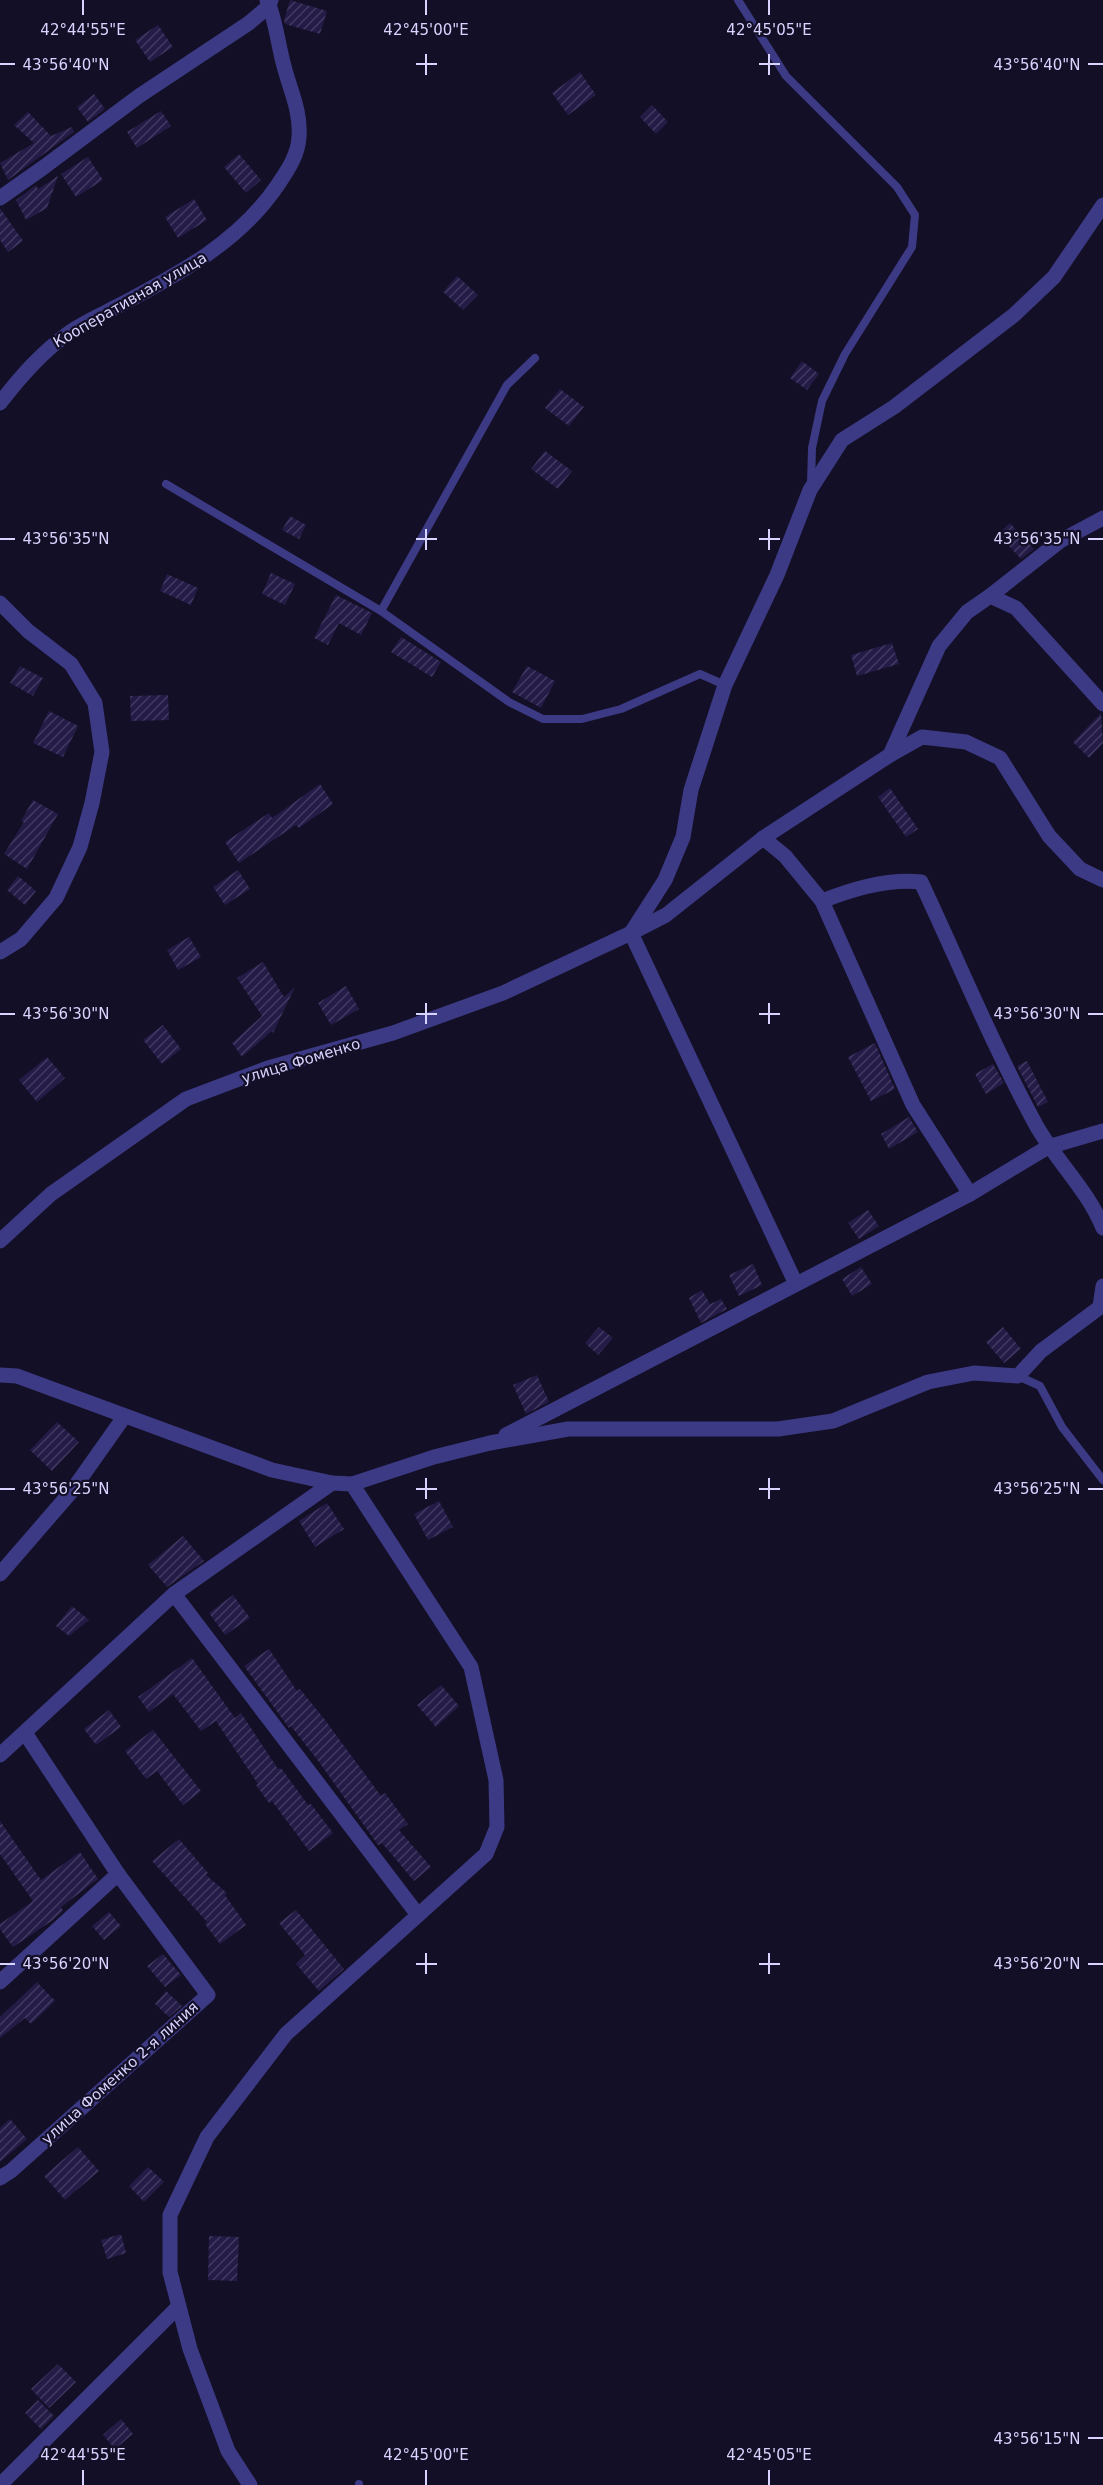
<svg xmlns="http://www.w3.org/2000/svg" width="1103" height="2485" viewBox="0 0 1103 2485" font-family="'DejaVu Sans',sans-serif">
<defs>
<pattern id="building-hatch" width="6" height="6" patternUnits="userSpaceOnUse" patternTransform="scale(1.5)"><rect width="6" height="6" fill="#241b47"/><path d="M-1 1l2-2M0 6l6-6M5 7l2-2" fill="none" stroke="#433b63"/></pattern>
</defs>
<rect width="100%" height="100%" fill="#130f26"/>
<!-- building -->
<g fill="url(#building-hatch)">
<polygon points="290,0 327,11 320,34 285,24 284,20"/>
<polygon points="158,25 173,47 150,62 135,40"/>
<polygon points="580,72 596,95 568,115 552,93"/>
<polygon points="94,94 105,109 88,122 77,107"/>
<polygon points="652,105 668,122 656,134 640,117"/>
<polygon points="161,111 171,126 137,148 127,132"/>
<polygon points="28,112 51,136 72,127 74,132 8,180 0,163 34,143 14,125"/>
<polygon points="239,154 261,180 246,193 224,167"/>
<polygon points="88,157 103,180 76,197 61,174"/>
<polygon points="58,176 47,208 26,220 16,200 36,185 38,189"/>
<polygon points="194,199 207,220 178,238 165,217"/>
<polygon points="0,208 23,241 8,252 0,240"/>
<polygon points="457,276 478,295 463,310 443,292"/>
<polygon points="802,361 819,374 807,390 790,378"/>
<polygon points="560,389 584,407 569,426 545,408"/>
<polygon points="545,451 572,471 558,489 531,469"/>
<polygon points="290,516 306,525 299,539 282,530"/>
<polygon points="1010,523 1034,549 1021,559 998,534"/>
<polygon points="271,573 295,584 285,605 262,594"/>
<polygon points="167,574 198,588 191,605 160,591"/>
<polygon points="336,595 372,613 361,635 339,623 328,645 314,638"/>
<polygon points="401,637 441,662 432,677 391,652"/>
<polygon points="892,643 899,664 857,676 851,655"/>
<polygon points="20,666 43,678 33,696 10,683"/>
<polygon points="527,666 555,681 541,708 512,692"/>
<polygon points="168,695 169,720 131,721 130,696"/>
<polygon points="49,711 78,726 63,757 33,743"/>
<polygon points="1101,713 1103,743 1089,758 1073,742"/>
<polygon points="320,784 333,804 299,828 296,825 239,863 225,842 269,813 272,818"/>
<polygon points="890,788 918,829 906,837 878,797"/>
<polygon points="33,800 58,814 27,869 4,854 24,822 21,821"/>
<polygon points="238,870 250,889 225,905 213,887"/>
<polygon points="18,876 36,891 25,905 7,890"/>
<polygon points="189,937 201,957 178,970 167,950"/>
<polygon points="263,962 284,997 295,987 273,1033 272,1031 242,1057 232,1043 262,1016 237,978"/>
<polygon points="346,986 359,1009 331,1025 318,1003"/>
<polygon points="163,1025 181,1049 162,1064 143,1040"/>
<polygon points="875,1043 895,1089 871,1101 848,1057"/>
<polygon points="47,1057 65,1078 37,1102 19,1080"/>
<polygon points="1027,1061 1048,1102 1038,1107 1017,1066"/>
<polygon points="993,1064 1004,1083 986,1094 975,1074"/>
<polygon points="909,1117 918,1132 889,1149 881,1134"/>
<polygon points="868,1210 879,1226 859,1239 848,1223"/>
<polygon points="753,1264 762,1285 739,1296 729,1275"/>
<polygon points="861,1267 872,1284 852,1296 842,1279"/>
<polygon points="702,1290 710,1304 721,1299 727,1309 701,1323 689,1298"/>
<polygon points="599,1327 613,1338 598,1355 585,1343"/>
<polygon points="1003,1327 1021,1349 1004,1363 986,1342"/>
<polygon points="537,1375 549,1402 526,1414 513,1385"/>
<polygon points="57,1422 79,1442 52,1471 30,1450"/>
<polygon points="439,1501 453,1527 428,1540 414,1514"/>
<polygon points="327,1503 344,1529 315,1547 299,1521"/>
<polygon points="183,1536 204,1561 167,1587 148,1565"/>
<polygon points="233,1595 250,1618 225,1635 209,1613"/>
<polygon points="72,1606 89,1620 69,1636 56,1626"/>
<polygon points="269,1649 297,1691 300,1689 325,1720 381,1796 385,1793 408,1824 399,1830 431,1867 414,1881 382,1843 378,1845 319,1762 291,1726 289,1728 244,1666"/>
<polygon points="192,1658 235,1718 241,1713 278,1769 281,1768 308,1805 311,1804 333,1833 309,1851 272,1801 269,1803 256,1785 258,1784 216,1721 201,1731 173,1694 149,1712 138,1697"/>
<polygon points="441,1685 459,1706 436,1727 417,1705"/>
<polygon points="109,1710 121,1727 96,1745 84,1729"/>
<polygon points="153,1730 201,1791 183,1805 157,1771 146,1779 125,1751"/>
<polygon points="0,1821 41,1880 80,1852 98,1879 61,1907 63,1911 53,1920 13,1947 0,1929 0,1924 33,1901 0,1854"/>
<polygon points="179,1839 208,1873 206,1875 227,1893 225,1895 246,1925 220,1944 205,1924 207,1922 152,1861"/>
<polygon points="296,1910 344,1969 319,1991 296,1964 305,1955 279,1923"/>
<polygon points="109,1912 121,1926 104,1940 92,1926"/>
<polygon points="163,1954 181,1975 165,1987 147,1966"/>
<polygon points="37,1982 55,2001 31,2024 25,2018 0,2038 0,2017"/>
<polygon points="166,1991 182,2006 169,2017 155,2004"/>
<polygon points="10,2119 27,2139 0,2162 0,2128"/>
<polygon points="78,2147 99,2171 65,2200 44,2176"/>
<polygon points="148,2167 164,2182 144,2202 129,2186"/>
<polygon points="121,2234 126,2253 107,2259 101,2240"/>
<polygon points="209,2236 239,2237 237,2281 208,2280"/>
<polygon points="58,2364 76,2382 49,2408 31,2389"/>
<polygon points="38,2400 54,2416 41,2429 25,2413"/>
<polygon points="121,2419 133,2434 115,2449 103,2435"/>
</g>
<g fill="none" stroke-linecap="round" stroke-linejoin="round">
<!-- service -->
<g stroke="#3d3a85" stroke-width="8">
<polyline points="738,0 786,76 897,187 915,215 912,247 845,354 822,401 812,448 811,484"/>
<polyline points="166,484 381,611 509,702 543,719 582,719 621,709 700,674 725,685"/>
<polyline points="381,611 507,385 535,358"/>
<polyline points="1018,1376 1040,1386 1062,1427 1103,1480"/>
<polyline points="359,2484 359,2485"/>
</g>
<!-- minor -->
<g stroke="#3d3a85" stroke-width="15">
<polyline points="0,198 44,167 139,96 249,23 269,6 271,0"/>
<path d="M0 403C21 376 42 352 70 332 86 321 105 313 122 304 180 273 239 242 277 186 287 171 298 156 299 137 301 111 290 90 284 66 278 45 276 20 267 0"/>
<polyline points="990,596 1060,541 1103,518"/>
<polyline points="0,603 28,631 71,664 95,703 102,752 92,803 80,847 56,898 21,939 0,952"/>
<polyline points="890,755 939,646 967,612 990,596 1016,608 1103,704"/>
<polyline points="763,838 785,856 822,901 913,1105 970,1194"/>
<path d="M822 901C852 889 888 878 921 882 959 963 993 1046 1036 1125 1056 1161 1088 1190 1103 1228"/>
<polyline points="631,933 665,880 683,837 691,790 725,685 777,575 810,490 842,440 894,407 1014,315 1054,277 1103,205"/>
<polyline points="631,933 796,1284"/>
<polyline points="0,1241 51,1194 186,1099 268,1068 393,1033 503,993 631,933 666,915 763,838 890,755 922,737 966,742 1000,758 1049,836 1080,869 1103,880"/>
<polyline points="1100,1306 1103,1286"/>
<polyline points="0,1375 17,1376 272,1470 332,1483 352,1484 471,1667 496,1780 497,1827 486,1854 286,2034 207,2137 170,2215 170,2272 190,2349 228,2451 250,2485"/>
<polyline points="506,1435 970,1194 1048,1147 1103,1131"/>
<polyline points="352,1484 434,1457 490,1443 568,1429 778,1429 833,1421 928,1382 974,1373 1018,1376 1041,1351 1103,1305"/>
<polyline points="0,1574 71,1492 124,1417"/>
<polyline points="174,1594 418,1915"/>
<polyline points="0,1755 174,1594 332,1483"/>
<polyline points="0,1982 118,1874 25,1733"/>
<polyline points="0,2178 11,2171 208,1995 118,1874"/>
<polyline points="0,2485 178,2307"/>
</g>
</g>
<!-- ticks -->
<path fill="none" stroke="#d9d4ff" stroke-width="2" d="M83 0V15M426 0V15M769 0V15M426 54V75M769 54V75M0 64H15M416 64H437M759 64H780M1088 64H1103M426 529V550M769 529V550M0 539H15M416 539H437M759 539H780M1088 539H1103M426 1003V1024M769 1003V1024M0 1014H15M416 1014H437M759 1014H780M1088 1014H1103M426 1478V1499M769 1478V1499M0 1489H15M416 1489H437M759 1489H780M1088 1489H1103M426 1953V1974M769 1953V1974M0 1964H15M416 1964H437M759 1964H780M1088 1964H1103M1088 2438H1103M83 2470V2485M426 2470V2485M769 2470V2485"/>
<g text-anchor="middle" stroke-width="4.5" stroke-linejoin="round" paint-order="stroke">
<!-- street labels -->
<g font-size="15" fill="#d9d4ff" stroke="#130f26">
<text transform="translate(130 300) rotate(-30)" y="5">Кооперативная улица</text>
<text transform="translate(301 1061) rotate(-17)" y="5">улица Фоменко</text>
<text transform="translate(120 2073) rotate(-42)" y="5">улица Фоменко 2-я линия</text>
</g>
</g>
<g font-size="15" text-anchor="middle" fill="#d9d4ff" stroke="#130f26" stroke-width="4.5" stroke-linejoin="round" paint-order="stroke">
<text x="83" y="35">42°44'55"E</text>
<text x="426" y="35">42°45'00"E</text>
<text x="769" y="35">42°45'05"E</text>
<text x="66" y="70">43°56'40"N</text>
<text x="1037" y="70">43°56'40"N</text>
<text x="66" y="544">43°56'35"N</text>
<text x="1037" y="544">43°56'35"N</text>
<text x="66" y="1019">43°56'30"N</text>
<text x="1037" y="1019">43°56'30"N</text>
<text x="66" y="1494">43°56'25"N</text>
<text x="1037" y="1494">43°56'25"N</text>
<text x="66" y="1969">43°56'20"N</text>
<text x="1037" y="1969">43°56'20"N</text>
<text x="1037" y="2444">43°56'15"N</text>
<text x="83" y="2460">42°44'55"E</text>
<text x="426" y="2460">42°45'00"E</text>
<text x="769" y="2460">42°45'05"E</text>
</g>
</svg>
